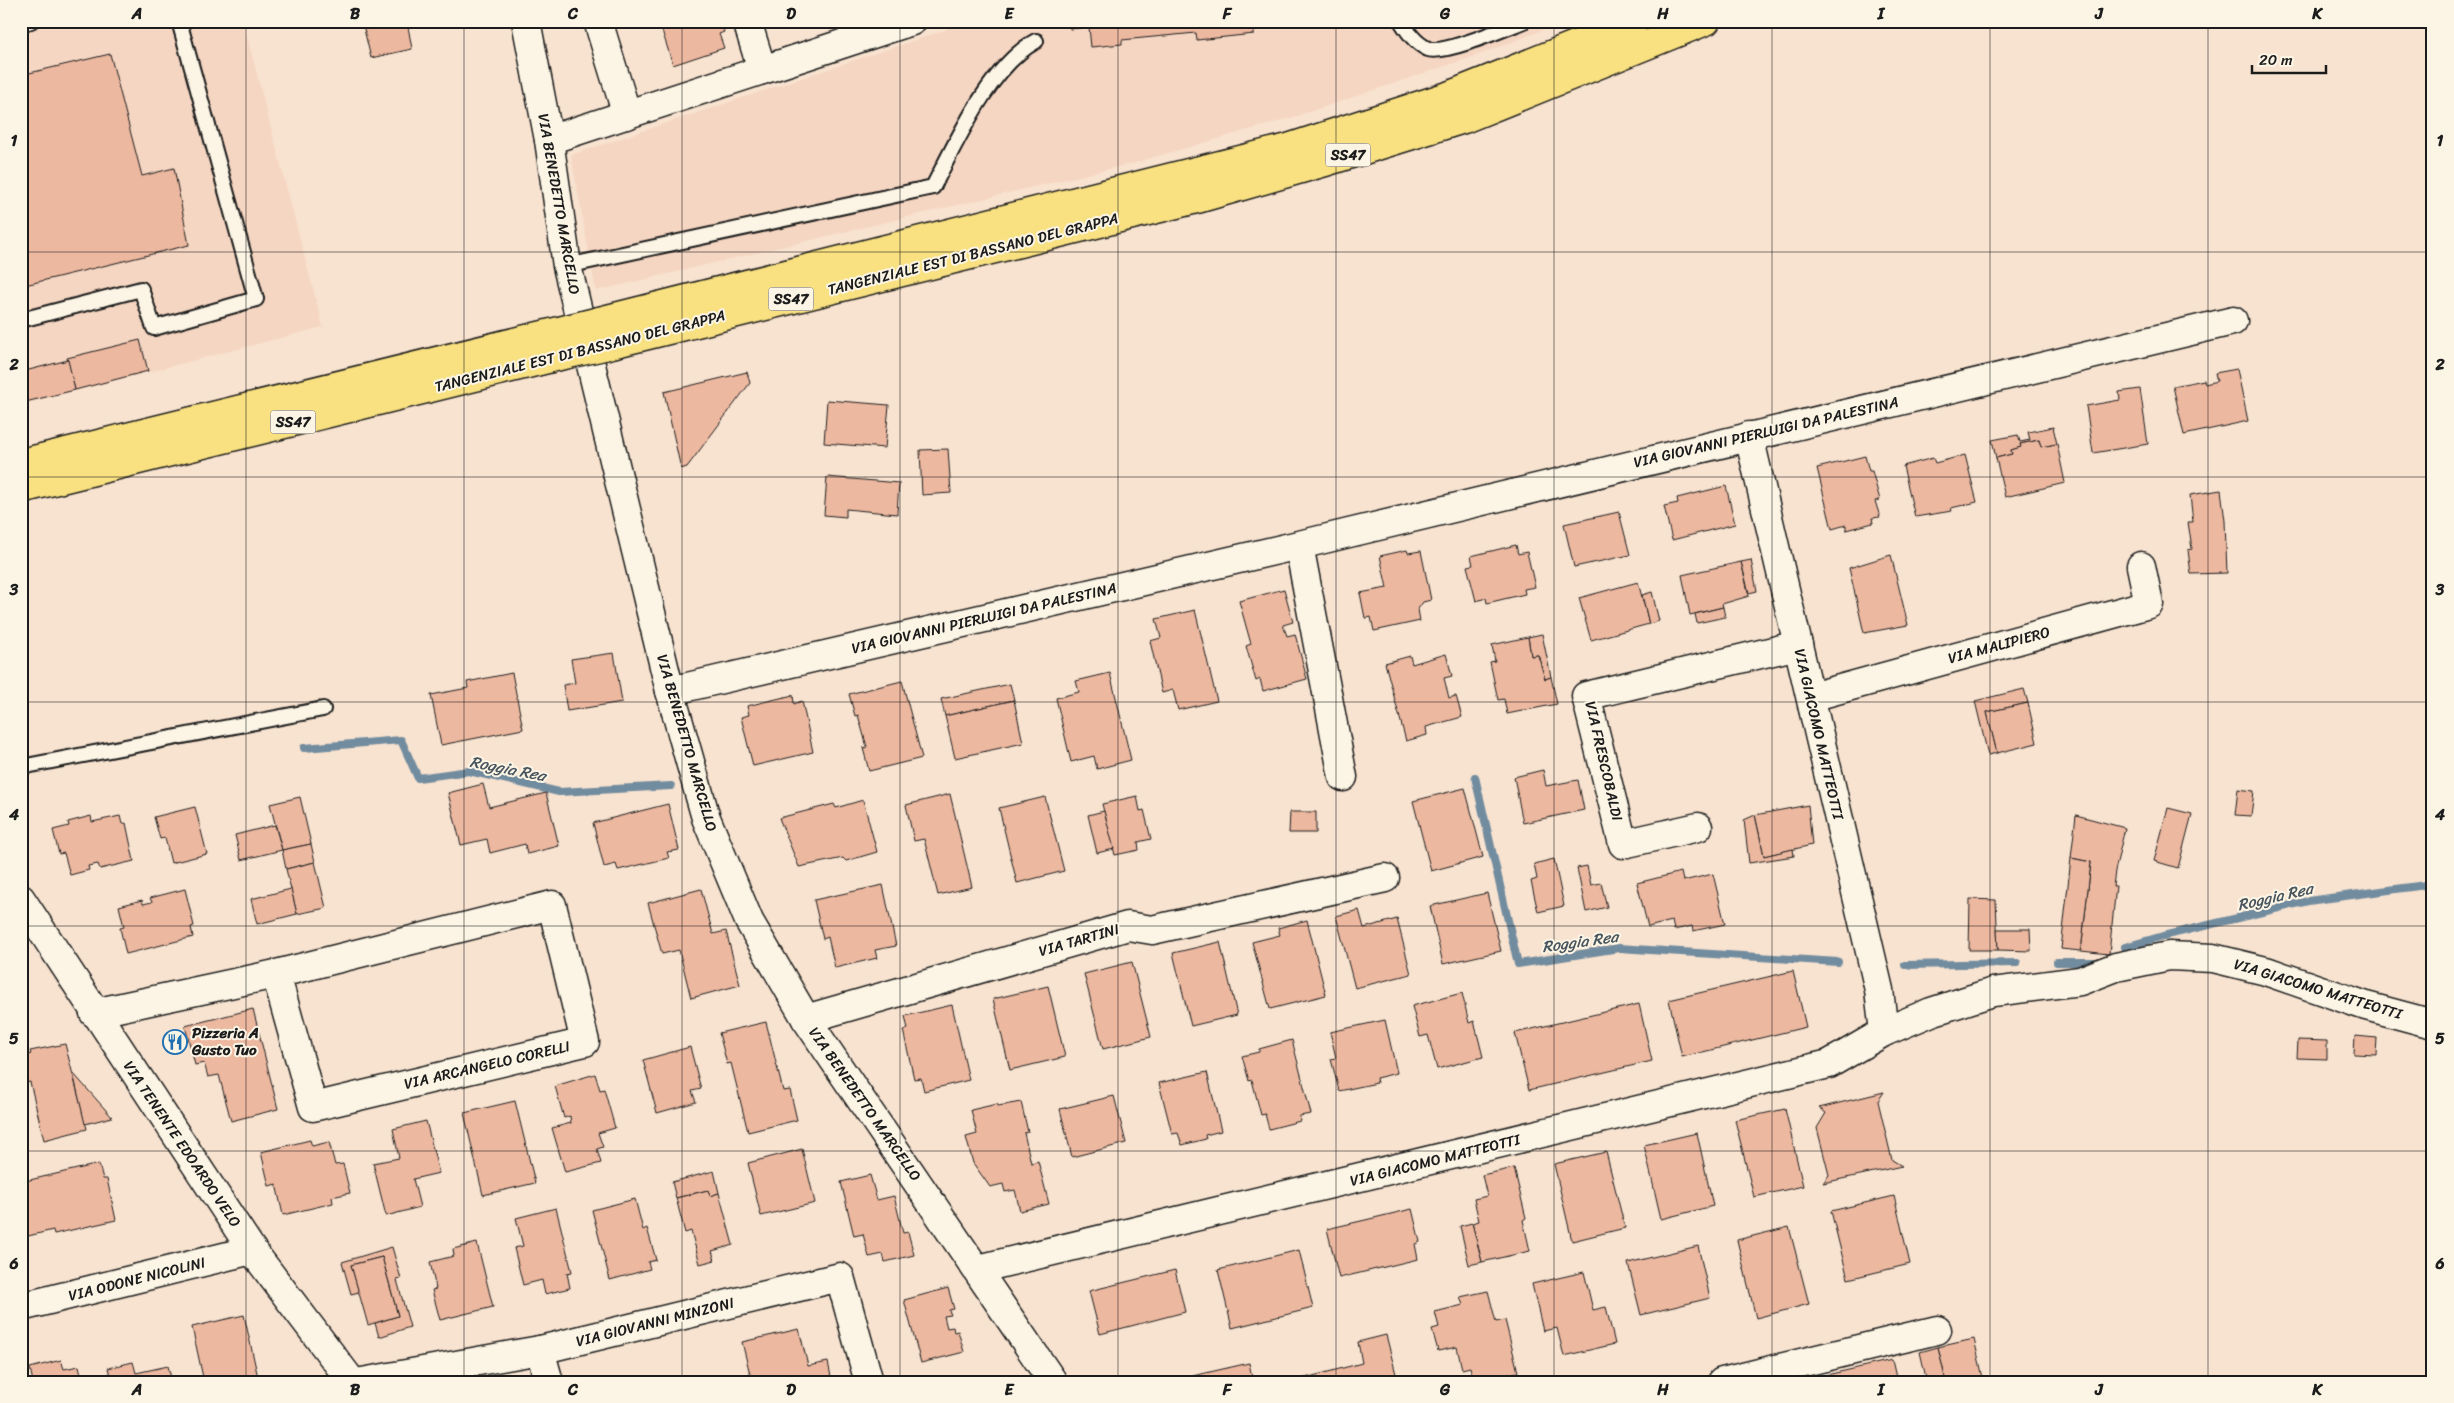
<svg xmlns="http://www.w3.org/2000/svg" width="2454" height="1403" viewBox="0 0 2454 1403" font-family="Sriracha,sans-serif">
<rect width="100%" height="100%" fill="#f8e3d0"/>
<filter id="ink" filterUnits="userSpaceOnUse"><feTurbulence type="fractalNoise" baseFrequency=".02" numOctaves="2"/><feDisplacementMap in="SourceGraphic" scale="10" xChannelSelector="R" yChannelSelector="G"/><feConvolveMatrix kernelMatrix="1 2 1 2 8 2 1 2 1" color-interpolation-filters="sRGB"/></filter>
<g filter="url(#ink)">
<!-- built -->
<g fill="#f5d6c2">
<polygon points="21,21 243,21 323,327 21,405"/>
<polygon points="954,21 1566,21 1481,54 1294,117 1134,163 596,291 571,155 945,30"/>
</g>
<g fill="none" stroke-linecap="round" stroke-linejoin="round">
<!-- stream -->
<g stroke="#728c9f" stroke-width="8">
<polyline points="304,748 401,740 418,778 469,771 559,792 671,786"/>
<polyline points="1475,777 1518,964 1619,948 1838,962"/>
<polyline points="2125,947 2163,936 2308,901 2433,884"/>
<polyline points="2057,962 2099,962"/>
<polyline points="1905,965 2017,963"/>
</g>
</g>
<!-- building -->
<g fill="#edb8a0" stroke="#1c1c1c">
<polygon points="362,21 407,21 412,49 371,58"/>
<polygon points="659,21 721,21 724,32 719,34 724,48 673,65"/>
<polygon points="1069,21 1253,21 1254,34 1197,40 1196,33 1122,40 1122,44 1091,47 1089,27 1070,29"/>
<polygon points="110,54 142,176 174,168 189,245 21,286 21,75"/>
<polygon points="140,340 148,371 75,390 67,358"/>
<polygon points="68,360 75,390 21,403 21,372"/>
<polygon points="2237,369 2248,421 2184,435 2173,386 2204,380 2205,384 2217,381 2215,373"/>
<polygon points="747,372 750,383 687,467 681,469 664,392"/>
<polygon points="2140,389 2148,444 2093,453 2086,406 2120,400 2119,392"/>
<polygon points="827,400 889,405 885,448 824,443"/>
<polygon points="2053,427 2057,444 2041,447 2039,440 2020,444 2021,447 2011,450 2012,454 1996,458 1992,440 2018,435 2020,442 2030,440 2028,432"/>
<polygon points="2039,440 2041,447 2057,444 2065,483 2005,497 1996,458 2012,454 2011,450 2021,447 2020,444"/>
<polygon points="948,449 951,493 922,495 920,450"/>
<polygon points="1965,455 1977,502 1951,508 1952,511 1915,517 1903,466 1933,458 1935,463"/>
<polygon points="1865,456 1869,471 1872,471 1880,500 1875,501 1880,517 1872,518 1873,523 1846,530 1846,525 1832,529 1817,468"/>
<polygon points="827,477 899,483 897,514 846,509 846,517 824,515"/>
<polygon points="1726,486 1735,524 1672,540 1664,506 1678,503 1677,498"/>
<polygon points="2221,490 2225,521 2227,573 2191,574 2188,550 2192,549 2188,522 2193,522 2190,495"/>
<polygon points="1619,512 1630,555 1574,567 1564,524"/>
<polygon points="1516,545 1518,554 1527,552 1535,587 1524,589 1525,594 1487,603 1486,598 1476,601 1467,566 1473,565 1471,556"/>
<polygon points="1407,550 1408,553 1421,551 1431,600 1423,602 1418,609 1420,621 1374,631 1371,617 1365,618 1360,593 1387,588 1380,556"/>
<polygon points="1891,555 1908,625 1864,633 1849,568"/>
<polygon points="1751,560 1757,591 1749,593 1741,562"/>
<polygon points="1741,562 1749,596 1722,604 1723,607 1690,615 1682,575"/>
<polygon points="1638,582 1649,624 1591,640 1579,598"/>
<polygon points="1284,589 1293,622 1283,625 1287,636 1295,634 1307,679 1263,691 1260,679 1256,681 1246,646 1251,644 1239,601"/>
<polygon points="1652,592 1659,621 1649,624 1642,595"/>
<polygon points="1723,607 1725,617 1697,623 1695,614"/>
<polygon points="1195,610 1217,701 1178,710 1173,690 1162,693 1150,641 1161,638 1156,619"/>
<polygon points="1542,634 1551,677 1545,679 1538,655 1531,656 1528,637"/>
<polygon points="1528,637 1531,656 1538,655 1545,679 1551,677 1557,704 1507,714 1504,699 1498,700 1490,662 1495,661 1492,645"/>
<polygon points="614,653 622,702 567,711 563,685 575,683 571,659"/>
<polygon points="1446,654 1452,676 1444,678 1449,698 1456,696 1462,717 1426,727 1427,735 1406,741 1385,663 1410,656 1412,664"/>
<polygon points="512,673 523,729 441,745 431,695 468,688 467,682"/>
<polygon points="1110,673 1131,760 1097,769 1094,756 1071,762 1056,698 1079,692 1076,681"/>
<polygon points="902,681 922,758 869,771 863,748 867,747 858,715 855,716 849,694"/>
<polygon points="1010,684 1014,700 945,716 941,699"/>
<polygon points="2024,689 2028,703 1987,712 1997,753 1988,755 1975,701"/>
<polygon points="793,695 794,704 802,701 813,752 753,766 741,717 749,715 747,706"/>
<polygon points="1014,700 1023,743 955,758 945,716"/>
<polygon points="2028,703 2037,743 1997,753 1987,712"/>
<polygon points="1543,770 1546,786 1578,780 1584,810 1523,823 1514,777"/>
<polygon points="483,784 489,807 546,793 559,846 527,854 525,844 490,853 487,839 461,845 448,793"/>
<polygon points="1465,788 1483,857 1431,871 1413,801"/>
<polygon points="2238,789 2254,791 2251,816 2235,815"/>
<polygon points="950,794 972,887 938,895 924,839 914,841 906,805"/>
<polygon points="1137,796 1140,811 1144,810 1151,839 1138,842 1139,850 1115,855 1102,804"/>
<polygon points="300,797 311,844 282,850 270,804"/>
<polygon points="1045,797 1064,871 1017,883 999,808"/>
<polygon points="863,800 877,852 846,861 843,858 799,867 779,818 834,804 836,808"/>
<polygon points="668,804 679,850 667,852 669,858 618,870 616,864 604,867 593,823"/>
<polygon points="1808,805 1812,845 1764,856 1755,815"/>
<polygon points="195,807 207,854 171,863 165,838 160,839 154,817"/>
<polygon points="2168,808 2192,814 2178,868 2154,861"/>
<polygon points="1104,811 1114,849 1097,853 1088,815"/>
<polygon points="1290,812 1316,812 1316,833 1289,833"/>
<polygon points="1755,815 1764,856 1793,849 1794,856 1749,863 1744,820"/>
<polygon points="2076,815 2125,828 2115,871 2113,886 2116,886 2109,954 2081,951 2091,862 2071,858"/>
<polygon points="91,816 92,822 120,816 122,824 126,823 134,861 100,869 98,864 88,866 89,870 70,875 64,853 59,854 53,830 69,826 68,822"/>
<polygon points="275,825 282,850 241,860 235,835"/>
<polygon points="311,844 315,862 286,869 282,850"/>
<polygon points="2071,858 2091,862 2081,951 2061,949"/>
<polygon points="1554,859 1564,906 1538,912 1531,881 1537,879 1534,864"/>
<polygon points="315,862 326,908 297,914 286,869"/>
<polygon points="1587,866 1591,885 1601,883 1607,907 1586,912 1577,868"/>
<polygon points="1681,872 1683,881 1713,874 1725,924 1693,931 1692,926 1674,930 1672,921 1648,927 1637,883"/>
<polygon points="883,885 896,946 875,950 877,958 835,968 828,937 823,939 814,900"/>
<polygon points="185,889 194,926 191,927 193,937 126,954 120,928 124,927 119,906 142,900 143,904 152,902 150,898"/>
<polygon points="291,889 297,914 257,924 251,899"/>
<polygon points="701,889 713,934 726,931 740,985 691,998 679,950 662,954 648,903"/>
<polygon points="1487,893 1501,951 1443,964 1430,906"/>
<polygon points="1970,899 1996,900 1998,950 1969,950"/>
<polygon points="1359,910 1364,928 1397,919 1411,974 1355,988 1336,916"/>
<polygon points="1307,920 1326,995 1270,1009 1252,942 1280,935 1278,928"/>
<polygon points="1997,929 2030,929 2031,951 1998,950"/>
<polygon points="1220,942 1237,1015 1191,1026 1173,953"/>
<polygon points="1132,962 1151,1037 1103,1049 1084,974"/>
<polygon points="1793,971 1806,1027 1682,1057 1669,1000"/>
<polygon points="1048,986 1065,1057 1010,1070 993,999"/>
<polygon points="1462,993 1469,1023 1474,1021 1483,1057 1437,1069 1428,1035 1420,1037 1412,1006"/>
<polygon points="1639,1004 1652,1061 1529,1090 1515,1033"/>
<polygon points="952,1005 969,1080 924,1091 921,1078 914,1079 903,1030 908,1029 905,1016"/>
<polygon points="253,1009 278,1109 231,1121 219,1075 208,1077 204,1063 195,1065 185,1026"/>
<polygon points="1385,1020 1397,1073 1376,1078 1377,1083 1339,1091 1331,1059 1336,1058 1330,1032"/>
<polygon points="766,1022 783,1091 790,1090 797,1120 748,1132 731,1063 727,1064 719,1033"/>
<polygon points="2355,1036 2377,1038 2376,1055 2354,1054"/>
<polygon points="1292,1040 1311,1114 1299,1116 1300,1121 1269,1129 1265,1114 1261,1115 1252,1080 1249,1081 1242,1056 1259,1052 1259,1049"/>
<polygon points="2298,1040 2327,1041 2327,1059 2297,1058"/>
<polygon points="65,1044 87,1129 44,1140 30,1082 22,1084 21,1057 31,1054 30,1051"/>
<polygon points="690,1047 701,1089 692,1091 696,1102 657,1113 643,1060"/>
<polygon points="1207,1072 1221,1131 1205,1135 1206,1139 1182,1145 1178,1133 1172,1134 1159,1083"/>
<polygon points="73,1073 112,1117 85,1124"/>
<polygon points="595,1074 600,1090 604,1089 615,1128 598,1133 603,1147 597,1149 601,1163 565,1172 552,1128 571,1123 570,1116 564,1118 555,1086"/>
<polygon points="1884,1092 1878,1101 1892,1160 1902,1166 1823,1183 1829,1175 1817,1128 1826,1113 1819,1108"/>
<polygon points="1114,1096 1126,1143 1072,1157 1060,1109"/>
<polygon points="515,1101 535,1183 483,1195 464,1113"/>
<polygon points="1021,1102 1028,1132 1024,1133 1031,1163 1038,1161 1049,1204 1020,1211 1015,1190 1005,1192 1003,1184 990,1187 973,1163 966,1137 977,1134 971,1110 997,1104 998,1106"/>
<polygon points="1785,1109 1803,1186 1754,1197 1735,1120"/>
<polygon points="426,1121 439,1173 413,1179 420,1207 386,1216 373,1163 399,1158 393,1129"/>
<polygon points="1697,1133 1713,1206 1661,1219 1644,1145"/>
<polygon points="310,1140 312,1146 329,1142 335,1165 343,1164 350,1193 332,1197 333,1203 283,1215 276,1184 269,1186 261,1152"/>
<polygon points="802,1149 815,1203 761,1216 748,1163"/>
<polygon points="1606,1152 1625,1228 1572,1241 1554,1164"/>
<polygon points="99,1164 103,1179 107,1179 116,1220 54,1234 53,1230 24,1237 21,1223 21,1182"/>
<polygon points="1514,1168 1526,1218 1523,1220 1530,1251 1482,1262 1472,1223 1479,1221 1474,1199 1487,1196 1482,1175"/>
<polygon points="714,1171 719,1193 710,1196 708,1190 676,1198 672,1182"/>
<polygon points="870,1175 877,1200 894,1196 903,1233 908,1232 914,1255 885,1262 883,1254 869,1257 863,1234 854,1236 841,1182"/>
<polygon points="708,1190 710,1196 719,1193 733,1245 712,1251 715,1260 700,1264 691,1231 685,1233 676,1198"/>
<polygon points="1894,1196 1910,1264 1848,1279 1831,1211"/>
<polygon points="635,1199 643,1230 647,1228 656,1260 648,1262 650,1269 610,1280 592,1210"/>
<polygon points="556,1208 572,1272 567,1273 570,1288 545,1294 542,1280 523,1285 514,1248 523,1246 516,1218"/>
<polygon points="1412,1209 1420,1242 1415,1244 1418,1259 1339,1278 1327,1229"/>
<polygon points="1472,1223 1482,1262 1469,1265 1460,1226"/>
<polygon points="1789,1227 1809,1304 1756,1318 1737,1240"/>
<polygon points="477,1243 493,1307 440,1320 432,1290 436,1289 430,1262 454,1256 453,1249"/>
<polygon points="1698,1246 1710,1298 1641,1315 1628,1263"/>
<polygon points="392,1247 401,1279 397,1280 410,1327 379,1337 375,1323 398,1316 382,1257 351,1265 359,1292 351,1294 342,1262"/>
<polygon points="1299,1250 1313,1308 1232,1328 1218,1270"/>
<polygon points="382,1257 398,1316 368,1325 351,1265"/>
<polygon points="1175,1270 1185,1312 1100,1334 1089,1291"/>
<polygon points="1584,1272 1593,1310 1606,1307 1615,1344 1564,1356 1557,1328 1543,1331 1532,1284"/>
<polygon points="948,1288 954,1309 949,1310 951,1315 944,1316 947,1328 953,1327 954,1332 958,1331 964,1352 921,1363 904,1300"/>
<polygon points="1488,1291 1496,1322 1505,1320 1518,1372 1474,1382 1470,1367 1462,1369 1457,1347 1438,1351 1432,1329 1439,1327 1435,1312 1463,1305 1460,1297"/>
<polygon points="244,1315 259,1382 204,1382 192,1327"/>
<polygon points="799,1329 808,1366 828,1362 832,1382 752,1382 742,1342"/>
<polygon points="1386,1335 1398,1382 1290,1382 1362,1363 1358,1342"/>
<polygon points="1974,1339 1984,1382 1946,1382 1938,1347"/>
<polygon points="1938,1347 1946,1382 1927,1382 1920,1352"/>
<polygon points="61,1360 64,1369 79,1366 83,1382 33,1382 30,1368"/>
<polygon points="1892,1360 1897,1382 1819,1382 1818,1377"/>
<polygon points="133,1362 136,1373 168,1366 172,1382 112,1382 108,1368"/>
<polygon points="1249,1363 1253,1382 1175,1380"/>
</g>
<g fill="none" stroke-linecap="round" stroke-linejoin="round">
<defs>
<g id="lane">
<path d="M1401 21C1408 32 1415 43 1428 49 1443 55 1506 28 1524 21"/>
<polyline points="21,24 31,21"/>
<path d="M567 266 933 187C957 141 990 66 1036 41"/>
<polyline points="21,320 141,289 154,328 256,299 179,21"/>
<polyline points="21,767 323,709"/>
</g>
<g id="street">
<polyline points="526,21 549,140 567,266 670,691 706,818 749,921 806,1019 1053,1382"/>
<polyline points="598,21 627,115"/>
<polyline points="747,21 762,70"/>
<polyline points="549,140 912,21"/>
<polyline points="1749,436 1879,990 1884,1032"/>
<polyline points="1299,545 1343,777"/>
<polyline points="670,691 1299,545 2233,321"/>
<polyline points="1811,697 2149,604 2141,566"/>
<polyline points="1698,827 1623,844 1586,696 1798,645"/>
<polyline points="94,1013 276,974 552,905 585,1042 313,1107 276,974"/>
<polyline points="806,1019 1128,926 1152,930 1385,878"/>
<polyline points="978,1269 1829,1064 1884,1032 1931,1012 1993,992 2080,981 2116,967 2169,956 2213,958 2266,971 2366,1006 2433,1024"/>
<polyline points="21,1307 252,1250"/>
<polyline points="540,1350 549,1382"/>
<polyline points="362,1382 540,1350 840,1277 869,1382"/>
<polyline points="1722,1382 1937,1330"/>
</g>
<polyline id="secondary" points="21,899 252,1250 352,1382"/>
<g id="highway">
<polyline points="599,321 1288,148 1448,96 1635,21"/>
<polyline points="604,346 1197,199 1325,162 1464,119 1706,21"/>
<polyline points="21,463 559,331"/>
<polyline points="21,489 564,355"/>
</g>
</defs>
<!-- lane casing -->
<use href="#lane" stroke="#1c1c1c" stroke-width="18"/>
<!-- street casing -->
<use href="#street" stroke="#1c1c1c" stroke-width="31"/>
<!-- secondary casing -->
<use href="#secondary" stroke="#1c1c1c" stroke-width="31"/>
<!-- highway casing -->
<use href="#highway" stroke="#1c1c1c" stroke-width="31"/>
<!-- lane -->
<use href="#lane" stroke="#fcf5e5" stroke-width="14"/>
<!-- street -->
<use href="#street" stroke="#fcf5e5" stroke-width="28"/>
<!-- secondary -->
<use href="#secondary" stroke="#fcf5e5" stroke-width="28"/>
<!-- highway -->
<use href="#highway" stroke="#f9e181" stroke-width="28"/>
<defs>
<g id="highway-bridge">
<polyline points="559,331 599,321"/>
<polyline points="564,355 604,346"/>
</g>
</defs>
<!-- highway-bridge casing -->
<use href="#highway-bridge" stroke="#1c1c1c" stroke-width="31" stroke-linecap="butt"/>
<!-- highway-bridge -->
<use href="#highway-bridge" stroke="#f9e181" stroke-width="28"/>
</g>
</g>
<!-- grid -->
<path fill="none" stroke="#1c1c1c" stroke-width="1" stroke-opacity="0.55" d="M246 21V1382M464 21V1382M682 21V1382M900 21V1382M1118 21V1382M1336 21V1382M1554 21V1382M1772 21V1382M1990 21V1382M2208 21V1382M21 252H2433M21 477H2433M21 702H2433M21 926H2433M21 1151H2433"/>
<!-- icons -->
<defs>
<symbol id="restaurant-ring" viewBox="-11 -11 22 22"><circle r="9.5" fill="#fcf5e5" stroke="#1f6fb2" stroke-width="1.5"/><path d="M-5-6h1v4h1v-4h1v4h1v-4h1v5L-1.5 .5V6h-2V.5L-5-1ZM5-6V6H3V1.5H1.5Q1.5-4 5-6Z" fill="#1f6fb2"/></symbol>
</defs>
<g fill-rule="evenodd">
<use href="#restaurant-ring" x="161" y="1028" width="28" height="28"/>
</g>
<g text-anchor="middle" stroke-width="4" stroke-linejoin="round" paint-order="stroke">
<!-- shield labels -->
<g fill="#fcf5e5" stroke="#5f5d58" stroke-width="1">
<rect x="1325.5" y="143.5" width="45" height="23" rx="4"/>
<rect x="768.5" y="287.5" width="45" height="23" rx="4"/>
<rect x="270.5" y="410.5" width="45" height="23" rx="4"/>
</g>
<g font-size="14" font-weight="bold" fill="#1c1c1c">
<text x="1348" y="160">SS47</text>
<text x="791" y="304">SS47</text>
<text x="293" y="427">SS47</text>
</g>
<!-- street labels -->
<g font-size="15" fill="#1c1c1c" stroke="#fcf5e5">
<text transform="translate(559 204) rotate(80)" y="5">VIA BENEDETTO MARCELLO</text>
<text transform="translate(973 254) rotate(-14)" y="5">TANGENZIALE EST DI BASSANO DEL GRAPPA</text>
<text transform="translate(580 351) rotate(-14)" y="5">TANGENZIALE EST DI BASSANO DEL GRAPPA</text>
<text transform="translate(1766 432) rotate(-13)" y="5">VIA GIOVANNI PIERLUIGI DA PALESTINA</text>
<text transform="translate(984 618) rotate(-13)" y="5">VIA GIOVANNI PIERLUIGI DA PALESTINA</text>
<text transform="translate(1999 645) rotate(-15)" y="5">VIA MALIPIERO</text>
<text transform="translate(1819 734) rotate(77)" y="5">VIA GIACOMO MATTEOTTI</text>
<text transform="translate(687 743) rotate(74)" y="5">VIA BENEDETTO MARCELLO</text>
<text transform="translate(1604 761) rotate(77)" y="5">VIA FRESCOBALDI</text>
<text transform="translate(1079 940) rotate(-16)" y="5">VIA TARTINI</text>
<text transform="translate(2318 989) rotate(17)" y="5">VIA GIACOMO MATTEOTTI</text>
<text transform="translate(487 1065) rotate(-13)" y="5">VIA ARCANGELO CORELLI</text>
<text transform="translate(865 1104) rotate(55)" y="5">VIA BENEDETTO MARCELLO</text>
<text transform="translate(182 1144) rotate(56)" y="5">VIA TENENTE EDOARDO VELO</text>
<text transform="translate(1435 1160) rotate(-14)" y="5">VIA GIACOMO MATTEOTTI</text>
<text transform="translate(137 1279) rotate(-14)" y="5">VIA ODONE NICOLINI</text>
<text transform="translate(655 1322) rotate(-14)" y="5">VIA GIOVANNI MINZONI</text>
</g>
<!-- poi labels -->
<g font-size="15" font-weight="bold" fill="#1c1c1c" stroke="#fcf5e5" text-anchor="start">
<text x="192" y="1038">Pizzeria A<tspan x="192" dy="17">Gusto Tuo</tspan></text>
</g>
<!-- water labels -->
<g font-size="16" font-style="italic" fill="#47545d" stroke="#fcf5e5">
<text transform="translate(508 768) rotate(11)" y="6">Roggia Rea</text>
<text transform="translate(2275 896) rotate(-13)" y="6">Roggia Rea</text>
<text transform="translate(1580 941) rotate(-8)" y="6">Roggia Rea</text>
</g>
</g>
<!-- margin -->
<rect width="2454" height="1403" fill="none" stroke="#fcf5e5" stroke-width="55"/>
<!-- scale -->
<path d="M2252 65v8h74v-8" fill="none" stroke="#1c1c1c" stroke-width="2.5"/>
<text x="2259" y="65" font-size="15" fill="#1c1c1c" stroke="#fcf5e5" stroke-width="4" paint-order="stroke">20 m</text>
<rect x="28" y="28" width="2398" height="1348" fill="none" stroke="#1c1c1c" stroke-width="2"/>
<g font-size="16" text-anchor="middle" font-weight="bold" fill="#1c1c1c">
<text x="137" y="19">A</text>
<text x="355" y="19">B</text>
<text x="573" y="19">C</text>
<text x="791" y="19">D</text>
<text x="1009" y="19">E</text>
<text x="1227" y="19">F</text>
<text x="1445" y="19">G</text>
<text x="1663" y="19">H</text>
<text x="1881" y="19">I</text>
<text x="2099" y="19">J</text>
<text x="2317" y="19">K</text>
<text x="14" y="146">1</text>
<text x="2440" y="146">1</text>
<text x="14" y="370">2</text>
<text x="2440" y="370">2</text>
<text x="14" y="595">3</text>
<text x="2440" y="595">3</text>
<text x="14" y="820">4</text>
<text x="2440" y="820">4</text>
<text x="14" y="1044">5</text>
<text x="2440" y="1044">5</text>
<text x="14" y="1269">6</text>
<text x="2440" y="1269">6</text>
<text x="137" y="1395">A</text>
<text x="355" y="1395">B</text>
<text x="573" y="1395">C</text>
<text x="791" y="1395">D</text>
<text x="1009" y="1395">E</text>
<text x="1227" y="1395">F</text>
<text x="1445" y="1395">G</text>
<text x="1663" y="1395">H</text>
<text x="1881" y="1395">I</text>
<text x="2099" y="1395">J</text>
<text x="2317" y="1395">K</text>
</g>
</svg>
